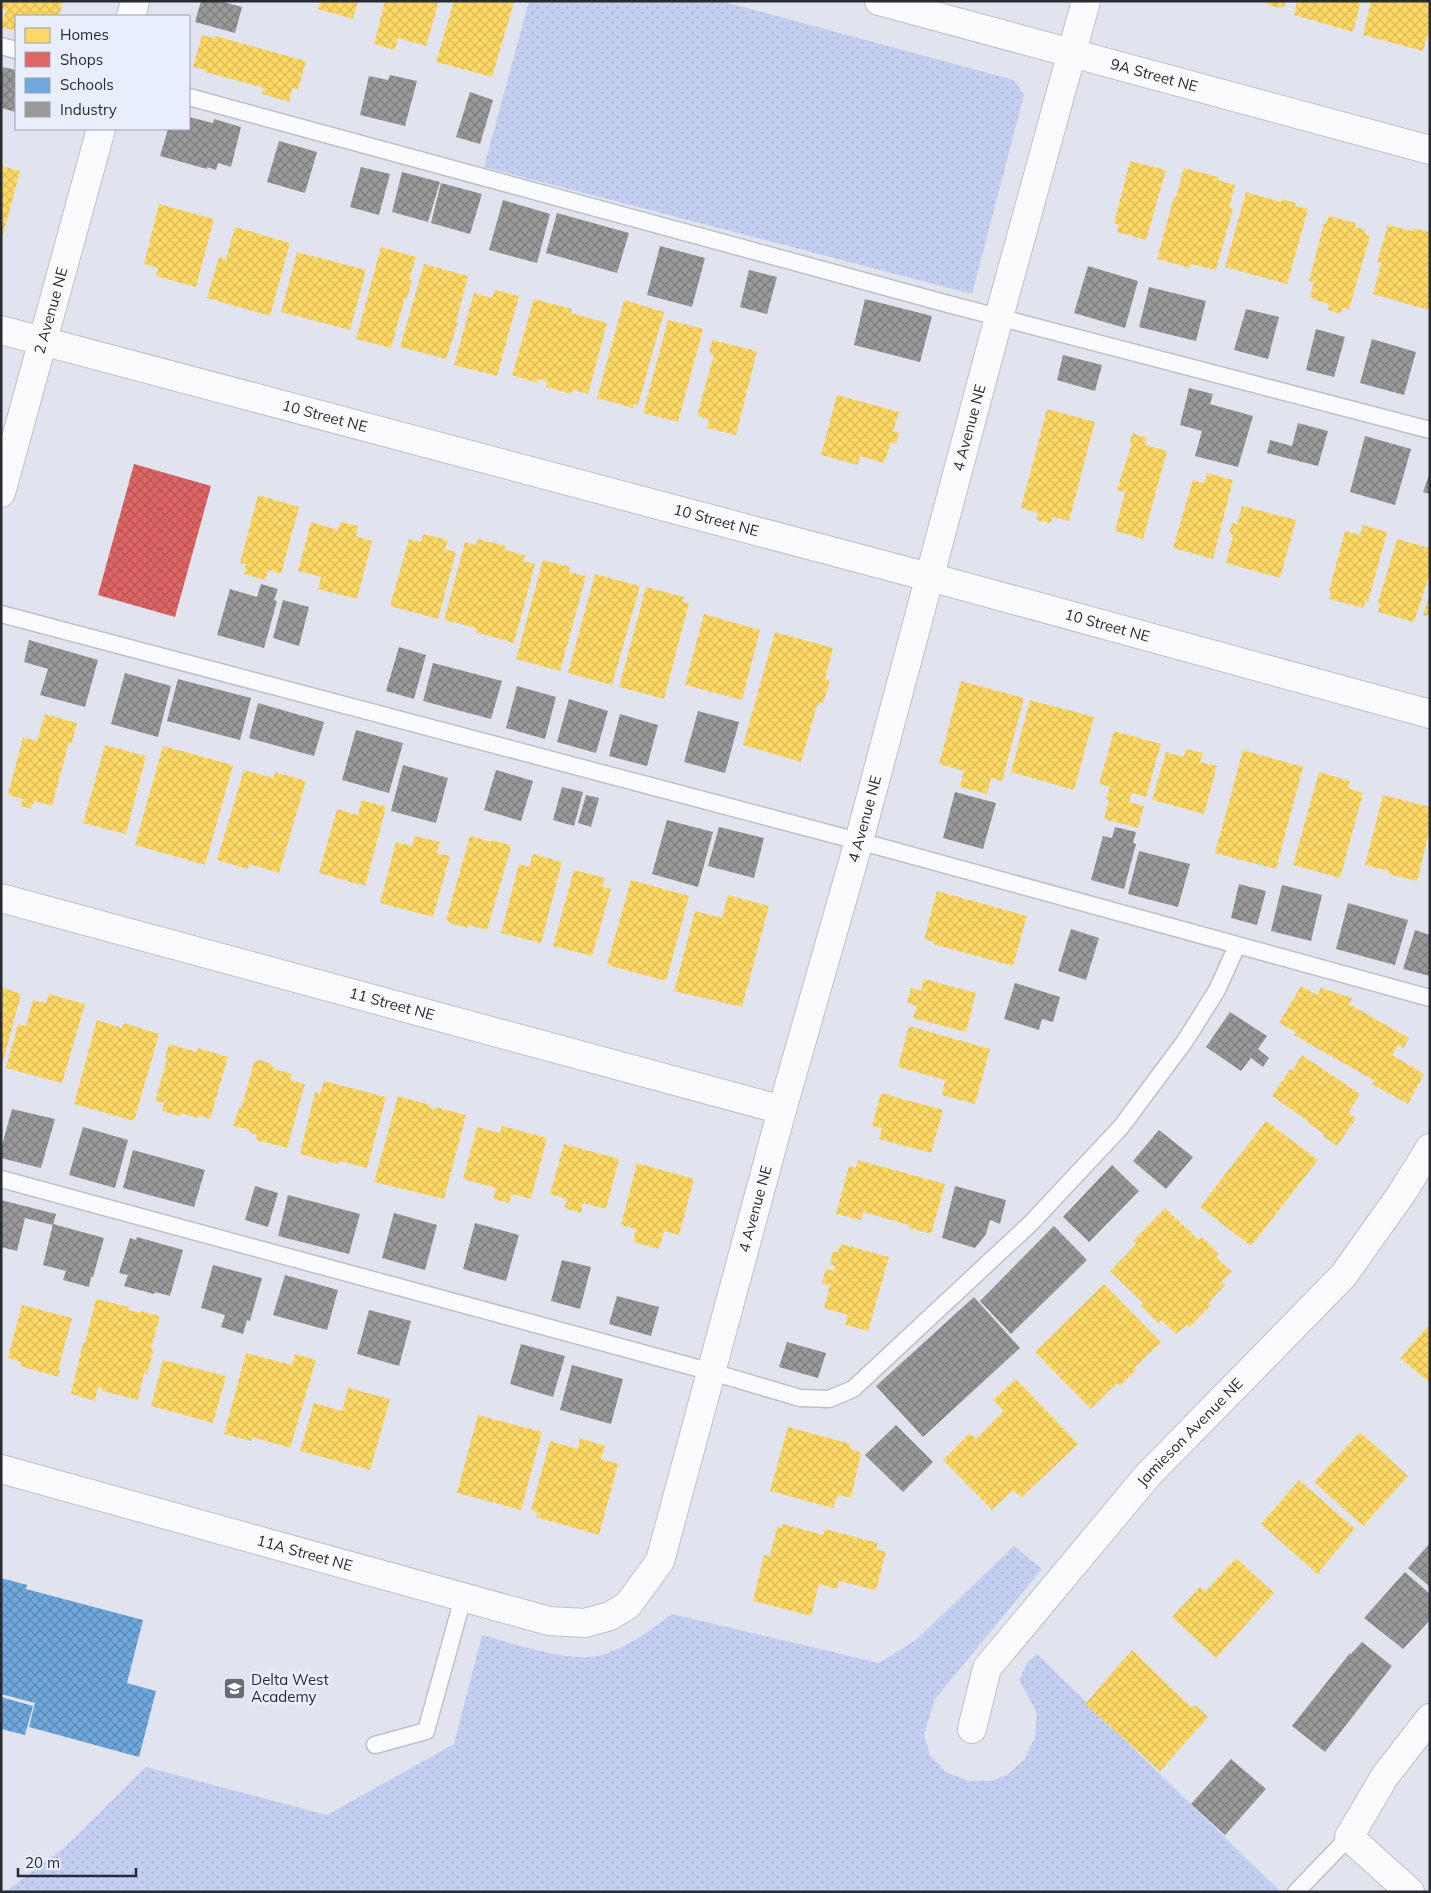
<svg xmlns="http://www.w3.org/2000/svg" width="1431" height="1893" viewBox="0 0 1431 1893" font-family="Mulish,sans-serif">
<defs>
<pattern id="park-dots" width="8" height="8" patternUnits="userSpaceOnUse" patternTransform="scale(1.25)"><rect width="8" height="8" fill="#c4cef1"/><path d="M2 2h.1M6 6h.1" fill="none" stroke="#a8b1cf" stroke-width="1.8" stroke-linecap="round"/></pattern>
<pattern id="homes-cross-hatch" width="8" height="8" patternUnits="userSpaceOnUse" patternTransform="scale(1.25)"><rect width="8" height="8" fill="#ffd966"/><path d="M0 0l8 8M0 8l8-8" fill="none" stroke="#dbba59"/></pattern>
<pattern id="shops-cross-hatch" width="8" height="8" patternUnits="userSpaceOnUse" patternTransform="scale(1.25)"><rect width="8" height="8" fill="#e06666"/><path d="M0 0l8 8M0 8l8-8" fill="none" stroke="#b65455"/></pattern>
<pattern id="schools-cross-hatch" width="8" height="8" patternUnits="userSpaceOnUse" patternTransform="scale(1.25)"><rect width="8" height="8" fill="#6fa8dc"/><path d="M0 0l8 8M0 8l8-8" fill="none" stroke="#5b89b3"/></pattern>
<pattern id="industry-cross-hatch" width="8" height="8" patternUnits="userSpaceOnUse" patternTransform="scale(1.25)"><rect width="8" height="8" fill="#999"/><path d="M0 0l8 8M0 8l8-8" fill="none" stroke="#7d7d7d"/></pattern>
</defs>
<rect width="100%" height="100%" fill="#e1e4ee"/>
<!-- park -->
<g fill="url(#park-dots)">
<polygon points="529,1 721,1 1014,80 1024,95 972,294 484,167"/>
<path d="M1014 1546 1042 1569 935 1699 924 1735 930 1755 946 1772 968 1781H991L1007 1775 1024 1760 1035 1737 1037 1713 1019 1680 1028 1661 1037 1654 1279 1890 1277 1892H5L66 1846 146 1767 327 1815 454 1744 482 1635C514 1643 570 1664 602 1655 628 1647 651 1630 672 1614L879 1663 917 1639Z"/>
</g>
<!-- homes -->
<g fill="url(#homes-cross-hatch)">
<polygon points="1,1 63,1 59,16 16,16 16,31 1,27 6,10 1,9"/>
<polygon points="320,1 358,1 353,19 318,9"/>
<polygon points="385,1 439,1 426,46 398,38 395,50 374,44"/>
<polygon points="454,1 514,2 492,77 436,62"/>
<polygon points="1268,1 1286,1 1284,7 1281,6 1281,8 1267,5"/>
<polygon points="1297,1 1361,1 1353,32 1294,15"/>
<polygon points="1371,1 1430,1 1430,26 1423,51 1363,35"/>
<polygon points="202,35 214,38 215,36 306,61 298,90 292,88 289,102 262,94 264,88 205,72 205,70 193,67"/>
<polygon points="1130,161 1166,170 1146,240 1117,232 1119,225 1114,223"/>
<polygon points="1,166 20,171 2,238 1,238"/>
<polygon points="1184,168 1218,177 1218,180 1235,185 1229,208 1233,209 1216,270 1191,264 1190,268 1157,259 1174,197 1176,197"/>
<polygon points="1246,192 1281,202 1282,199 1296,203 1295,206 1308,209 1287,284 1225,267"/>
<polygon points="159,204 214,219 196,287 156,276 158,268 144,264"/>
<polygon points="1329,216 1356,223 1355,227 1366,230 1365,234 1370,236 1349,309 1342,308 1341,314 1328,310 1329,304 1315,300 1316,299 1310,297 1314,282 1309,281 1324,223 1326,224"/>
<polygon points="1388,225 1412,231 1413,228 1430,232 1430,302 1428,310 1373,294 1381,263 1377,262"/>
<polygon points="235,227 290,243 270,316 207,298 219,257 226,259"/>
<polygon points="381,247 416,257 409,280 412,281 407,298 405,297 391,348 356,339"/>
<polygon points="297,252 366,270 350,330 281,312"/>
<polygon points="424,264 468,276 456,322 458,322 446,359 400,347"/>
<polygon points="495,290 519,296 497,376 454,365 474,293 492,298"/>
<polygon points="534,299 572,309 571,313 607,323 588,394 573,390 571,394 546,387 548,382 538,379 537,383 512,375"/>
<polygon points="624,300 664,312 638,405 634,404 633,408 597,398"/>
<polygon points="668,320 703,329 678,422 643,413"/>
<polygon points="712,340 757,351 736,435 707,428 709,419 697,416 714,354 709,353"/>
<polygon points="837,395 899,412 893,431 899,433 896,444 891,442 884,463 860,456 858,465 821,455"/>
<polygon points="1047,409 1095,422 1069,521 1052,517 1051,523 1036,520 1038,513 1021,508"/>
<polygon points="1132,433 1147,438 1145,445 1167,451 1143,539 1115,531 1125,492 1117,490 1132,443 1130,443"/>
<polygon points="1207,473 1233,480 1213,559 1173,548 1193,480 1204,483"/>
<polygon points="258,495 299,507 281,574 269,570 265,580 244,574 246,564 240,563"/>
<polygon points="1242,506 1296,520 1280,578 1226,563 1233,535 1229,533 1232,523 1237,524"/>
<polygon points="311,522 338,530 340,522 358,526 356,536 372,541 357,599 318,589 321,577 298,571"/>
<polygon points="1363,525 1387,532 1368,602 1366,601 1363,608 1329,599 1331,591 1329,591 1345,531 1360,535"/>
<polygon points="423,534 448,540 445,549 456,552 438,619 390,606 409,539 421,542"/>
<polygon points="478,539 506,546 505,550 525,555 523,561 535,564 514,643 475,632 476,628 444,620 465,542 476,545"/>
<polygon points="1397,539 1430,548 1430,573 1414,622 1378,612 1380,604 1378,603"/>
<polygon points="543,560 570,567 569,572 586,576 560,671 516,659"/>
<polygon points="595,574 640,586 612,685 568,673"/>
<polygon points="646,587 684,597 683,602 689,603 664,699 619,687"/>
<polygon points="1430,593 1430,617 1423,615"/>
<polygon points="704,614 760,630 742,700 685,685"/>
<polygon points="775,632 833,648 825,679 830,681 823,703 819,702 816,709 801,762 743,745"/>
<polygon points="961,681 1024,698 1002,781 991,778 987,794 960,787 964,771 939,764"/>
<polygon points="1030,700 1094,717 1074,790 1011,772"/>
<polygon points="45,714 77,723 72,743 69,742 52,806 34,801 31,809 21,806 23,799 8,795 23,737 37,741"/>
<polygon points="1114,731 1161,744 1146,797 1132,793 1129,802 1144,806 1138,828 1104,819 1109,800 1106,799 1110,787 1099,784"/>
<polygon points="105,745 146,756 126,834 83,823"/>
<polygon points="163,746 233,765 205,865 135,845"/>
<polygon points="1186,749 1203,753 1200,762 1217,766 1204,814 1152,800 1166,752 1184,757"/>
<polygon points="1243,750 1303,767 1276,869 1215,853"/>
<polygon points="244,770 273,778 275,772 306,781 279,873 249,864 248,869 217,860"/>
<polygon points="1319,772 1350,781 1348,788 1363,793 1340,878 1293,865"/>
<polygon points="1383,795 1430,807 1430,828 1417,881 1388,874 1389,871 1365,865"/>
<polygon points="362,800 386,807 365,886 319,873 337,809 358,815"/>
<polygon points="415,836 440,842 437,853 450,856 433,917 380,903 396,842 412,846"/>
<polygon points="470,836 491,842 492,840 510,845 509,847 511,847 487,930 468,925 467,928 449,923 449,921 446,920"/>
<polygon points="533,854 562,862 541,943 501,933 519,864 529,867"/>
<polygon points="574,870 605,878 602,887 611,889 592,956 553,946"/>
<polygon points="631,880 689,896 666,981 607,965"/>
<polygon points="937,891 1027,916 1013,966 933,944 934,942 924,939"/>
<polygon points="728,895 769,906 742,1007 674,991 695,911 722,918"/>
<polygon points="924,979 976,993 966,1032 913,1018 917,1006 907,1003 911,988 921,991"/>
<polygon points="1301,986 1317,995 1321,988 1352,998 1349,1004 1409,1038 1404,1048 1398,1045 1392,1055 1424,1074 1408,1104 1372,1084 1375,1081 1294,1035 1296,1032 1279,1023"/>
<polygon points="1,987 21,994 2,1065 1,1064"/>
<polygon points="49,994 85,1004 62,1083 6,1068 18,1024 26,1026 33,1000 46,1003"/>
<polygon points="97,1020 122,1028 124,1023 159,1034 134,1121 74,1104"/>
<polygon points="909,1026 990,1049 975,1104 942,1095 945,1080 898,1067"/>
<polygon points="169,1044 197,1052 198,1048 228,1057 210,1119 198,1115 198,1118 181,1113 180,1116 162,1111 164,1103 155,1101 167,1059 165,1058"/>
<polygon points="1302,1055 1360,1094 1348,1113 1356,1118 1337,1146 1323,1136 1324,1134 1308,1123 1309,1122 1272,1096 1290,1069 1292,1071"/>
<polygon points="260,1060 270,1063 274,1069 292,1074 290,1080 305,1084 287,1148 256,1140 257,1135 249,1132 250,1130 233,1126 239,1108 241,1109 254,1062"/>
<polygon points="324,1081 386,1097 367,1168 339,1161 338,1164 300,1154 315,1092 320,1094"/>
<polygon points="881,1093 943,1110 931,1153 879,1139 882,1128 872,1126"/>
<polygon points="398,1096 430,1105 429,1108 434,1109 435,1107 466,1115 444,1199 374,1182"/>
<polygon points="1266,1121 1318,1160 1251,1246 1200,1207"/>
<polygon points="502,1126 547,1138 531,1199 512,1194 509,1203 493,1199 496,1188 463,1179 477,1127 500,1133"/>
<polygon points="564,1144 619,1159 606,1209 583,1203 581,1213 564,1208 567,1199 550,1194"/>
<polygon points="858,1160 945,1184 931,1234 909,1228 909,1225 863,1212 861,1220 836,1214 849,1166 856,1168"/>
<polygon points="637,1163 694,1179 679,1235 664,1231 659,1249 633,1242 636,1229 621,1225"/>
<polygon points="1165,1208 1199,1240 1202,1237 1219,1254 1216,1257 1232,1272 1221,1282 1225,1285 1208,1303 1211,1305 1189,1328 1187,1325 1176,1334 1161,1320 1158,1323 1141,1306 1143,1303 1110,1271 1136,1244 1133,1241"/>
<polygon points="841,1244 889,1257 868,1331 845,1325 848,1315 824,1308 830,1285 822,1283 826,1269 833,1271 835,1266 830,1265 833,1251 838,1252"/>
<polygon points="1104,1284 1161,1342 1134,1368 1136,1370 1120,1386 1117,1383 1091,1409 1035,1352"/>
<polygon points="96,1299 129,1307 128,1310 140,1313 140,1311 160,1316 151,1349 154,1349 147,1374 144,1373 138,1400 102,1391 102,1388 98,1387 95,1401 71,1394 83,1343 85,1343"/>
<polygon points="22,1305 72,1318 58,1370 60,1370 59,1377 20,1366 21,1362 8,1358"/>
<polygon points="1430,1324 1430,1383 1400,1358"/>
<polygon points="246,1353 292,1365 295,1354 316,1360 290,1448 252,1437 251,1441 224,1434"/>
<polygon points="163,1360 226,1376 213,1423 151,1406"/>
<polygon points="1016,1379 1078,1444 1021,1498 1013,1490 992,1510 943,1460 970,1433 976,1439 1004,1411 993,1400"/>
<polygon points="348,1388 390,1399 370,1470 300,1451 314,1403 342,1411"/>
<polygon points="478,1415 542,1432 521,1510 457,1493"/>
<polygon points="788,1427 851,1444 850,1449 861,1452 851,1498 838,1495 833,1508 770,1491"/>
<polygon points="1360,1432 1408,1476 1363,1526 1314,1482"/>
<polygon points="580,1438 605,1446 601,1459 618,1464 599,1535 536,1517 538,1512 531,1510 550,1441 578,1449"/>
<polygon points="1299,1480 1355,1529 1317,1574 1261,1524"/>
<polygon points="783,1524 823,1535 825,1529 878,1543 876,1549 886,1552 876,1590 839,1581 837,1589 819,1584 811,1616 753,1601 764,1555 770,1556 777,1527 782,1528"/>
<polygon points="1236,1558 1274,1593 1216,1658 1172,1617 1200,1587 1205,1592"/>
<polygon points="1132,1650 1192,1708 1195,1705 1208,1717 1160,1771 1085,1704"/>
</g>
<!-- shops -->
<polygon fill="url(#shops-cross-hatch)" points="134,464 211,486 175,617 98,595"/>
<!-- schools -->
<g fill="url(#schools-cross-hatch)">
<polygon points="1,1578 27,1585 26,1589 143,1620 127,1683 156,1691 139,1757 29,1727 35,1703 1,1694"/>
<polygon points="1,1697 33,1706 25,1735 1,1729"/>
</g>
<!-- industry -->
<g fill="url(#industry-cross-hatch)">
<polygon points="201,1 220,1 242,7 235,33 195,22"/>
<polygon points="3,67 16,70 16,112 1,108 1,74"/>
<polygon points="390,75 417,81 405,126 360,115 369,76 388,80"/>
<polygon points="470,92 493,100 480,144 456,137"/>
<polygon points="189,117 213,123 214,119 241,127 231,167 218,163 216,170 207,167 207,169 160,156 168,129 189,129"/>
<polygon points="279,141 317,152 305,193 267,182"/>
<polygon points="361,167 390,174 379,215 350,207"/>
<polygon points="402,172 440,182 428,222 392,212"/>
<polygon points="441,183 482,194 470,234 431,223"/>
<polygon points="503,200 550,214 537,263 489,250"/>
<polygon points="557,213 629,233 617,273 546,253"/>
<polygon points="660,246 705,258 692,307 647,295"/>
<polygon points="1088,266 1138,281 1125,328 1074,313"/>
<polygon points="749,270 777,277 767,314 740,307"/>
<polygon points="1149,287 1206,301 1196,341 1139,327"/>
<polygon points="865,299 932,316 920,362 854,345"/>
<polygon points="1246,309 1279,317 1268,359 1234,350"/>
<polygon points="1316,329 1345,337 1334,377 1306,370"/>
<polygon points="1372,339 1416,352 1404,395 1360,383"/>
<polygon points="1063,355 1102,365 1095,391 1057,380"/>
<polygon points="1189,388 1213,394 1210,404 1253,416 1238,467 1195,456 1202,431 1180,425"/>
<polygon points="1298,423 1328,431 1318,466 1267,453 1270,440 1292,446"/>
<polygon points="1365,436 1411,449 1395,505 1350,492"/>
<polygon points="1430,472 1430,494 1423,492"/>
<polygon points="261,584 278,589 274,600 277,601 264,648 217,635 230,589 257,597"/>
<polygon points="283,600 309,607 299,646 273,638"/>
<polygon points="29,640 98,660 85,707 40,695 48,669 24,662"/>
<polygon points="399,647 426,655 414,699 386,691"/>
<polygon points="433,663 502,681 491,719 423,701"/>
<polygon points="125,673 171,686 158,737 111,724"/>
<polygon points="178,679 251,698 240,740 167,721"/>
<polygon points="517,686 556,697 545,739 506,728"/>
<polygon points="569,699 608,711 596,753 557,742"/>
<polygon points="258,703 324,722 314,756 249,738"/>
<polygon points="698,711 739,722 725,773 684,762"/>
<polygon points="620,714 658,725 647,766 609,756"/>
<polygon points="356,730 403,743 389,793 342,780"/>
<polygon points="403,765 448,778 436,823 391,811"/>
<polygon points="496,770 533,781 521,821 484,810"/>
<polygon points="562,787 583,792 574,826 553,820"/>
<polygon points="955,792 996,803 983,849 943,838"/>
<polygon points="586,795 599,798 591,827 578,823"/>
<polygon points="667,820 713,832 698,887 652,874"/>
<polygon points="719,827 764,838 754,878 708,866"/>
<polygon points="1115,827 1136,832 1133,843 1136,844 1124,889 1091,880 1103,836 1112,838"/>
<polygon points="1139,851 1190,864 1178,907 1128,894"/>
<polygon points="1239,884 1266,891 1257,925 1231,918"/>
<polygon points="1282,885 1322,895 1311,941 1271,931"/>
<polygon points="1348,903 1408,920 1395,965 1336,949"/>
<polygon points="1071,929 1099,938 1086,980 1058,971"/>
<polygon points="1415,930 1430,935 1430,976 1403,969"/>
<polygon points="1015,983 1060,997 1053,1022 1042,1019 1039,1030 1004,1019"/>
<polygon points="1230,1012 1267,1036 1258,1049 1269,1058 1263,1067 1251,1058 1241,1071 1206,1047"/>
<polygon points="12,1109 55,1119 41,1168 1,1158 1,1149"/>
<polygon points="83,1127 128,1140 115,1188 69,1175"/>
<polygon points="1159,1130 1193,1157 1166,1189 1133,1161"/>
<polygon points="133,1150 205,1170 194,1207 123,1188"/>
<polygon points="1112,1165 1139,1191 1089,1242 1063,1217"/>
<polygon points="255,1186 278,1193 268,1227 245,1220"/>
<polygon points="955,1186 1006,1200 1000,1224 990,1220 986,1234 975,1248 942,1238"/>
<polygon points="288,1195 360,1214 349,1254 278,1236"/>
<polygon points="1,1200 56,1214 53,1225 25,1218 17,1251 1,1247"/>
<polygon points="394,1213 437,1225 425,1270 382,1258"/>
<polygon points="475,1223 519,1235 506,1281 463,1269"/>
<polygon points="53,1224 104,1238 93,1277 91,1277 89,1287 63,1280 66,1271 43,1265"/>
<polygon points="1054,1226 1087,1260 1011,1334 980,1301"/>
<polygon points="137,1237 183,1250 170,1296 155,1292 154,1294 124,1286 128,1275 119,1273 130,1238 136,1240"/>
<polygon points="562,1260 591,1267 580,1309 551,1301"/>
<polygon points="213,1265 262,1278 250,1321 247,1320 243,1334 221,1327 225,1315 201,1308"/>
<polygon points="285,1275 338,1290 327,1330 273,1315"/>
<polygon points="617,1296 659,1307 651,1336 609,1324"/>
<polygon points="974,1297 1020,1348 923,1437 876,1386"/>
<polygon points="369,1310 411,1321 399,1366 357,1354"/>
<polygon points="787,1342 826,1353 818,1378 779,1367"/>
<polygon points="521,1344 565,1356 553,1397 510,1384"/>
<polygon points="572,1365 623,1379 611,1424 560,1410"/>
<polygon points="896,1425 933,1462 903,1492 865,1455"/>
<polygon points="1430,1543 1430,1587 1408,1568"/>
<polygon points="1405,1572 1430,1594 1430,1620 1403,1649 1364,1618"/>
<polygon points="1362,1642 1392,1666 1325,1752 1292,1726 1350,1653 1351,1654"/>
<polygon points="1231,1759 1266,1789 1225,1835 1191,1804"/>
</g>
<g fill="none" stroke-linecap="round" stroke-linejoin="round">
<defs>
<g id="service">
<polyline points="1,46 16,50"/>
<polyline points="189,97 948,304 1430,430"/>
<polyline points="1,614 888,849 1430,998"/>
<polyline points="1,1179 712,1372 800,1398 829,1399 853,1389 1031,1223 1121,1127 1185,1041 1217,990 1237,946"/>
<polyline points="375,1745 426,1731 463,1598"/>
<polyline points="1296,1892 1349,1837"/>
</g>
<g id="minor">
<path id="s1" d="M879 1 1430 150"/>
<polyline points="131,16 135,1"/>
<path id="s2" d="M1 493 101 129"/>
<path id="s3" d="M1 898 782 1110"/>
<path id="s4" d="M1 1469 549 1621 585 1623 610 1616 628 1605 660 1561 782 1110 859 841 999 317 1086 1"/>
<path id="s5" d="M972 1729 987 1668 1148 1475 1343 1276 1402 1193 1430 1148"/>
<polyline points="1410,1892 1349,1837 1385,1776 1430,1718"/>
</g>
<g id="tertiary">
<path id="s6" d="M1 330 970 588 1430 714"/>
</g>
</defs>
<!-- service casing -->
<use href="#service" stroke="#bec0c8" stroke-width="19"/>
<!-- minor casing -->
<use href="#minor" stroke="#bec0c8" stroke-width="30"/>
<!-- tertiary casing -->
<use href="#tertiary" stroke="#bec0c8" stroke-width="30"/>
<!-- service -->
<use href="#service" stroke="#fafbfc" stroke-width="16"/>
<!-- minor -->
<use href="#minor" stroke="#fafbfc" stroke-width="28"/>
<!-- tertiary -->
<use href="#tertiary" stroke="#fafbfc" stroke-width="28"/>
</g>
<!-- icons -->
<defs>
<symbol id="school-square" viewBox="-11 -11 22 22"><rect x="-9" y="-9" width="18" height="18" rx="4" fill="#696c74" stroke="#e9eefd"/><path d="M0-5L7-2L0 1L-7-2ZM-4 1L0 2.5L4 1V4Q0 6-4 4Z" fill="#fff"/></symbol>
</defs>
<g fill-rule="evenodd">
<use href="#school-square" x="222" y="1676" width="25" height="25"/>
</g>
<g text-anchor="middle" stroke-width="5" stroke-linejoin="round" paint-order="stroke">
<!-- street labels -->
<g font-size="15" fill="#292b33" stroke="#e9eefd">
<text dy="5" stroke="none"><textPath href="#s1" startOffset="285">9A Street NE</textPath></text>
<text dy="5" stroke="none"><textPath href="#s2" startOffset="189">2 Avenue NE</textPath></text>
<text dy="5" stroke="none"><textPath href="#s6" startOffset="335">10 Street NE</textPath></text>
<text dy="5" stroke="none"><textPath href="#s4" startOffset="1881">4 Avenue NE</textPath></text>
<text dy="5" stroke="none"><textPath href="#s6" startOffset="740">10 Street NE</textPath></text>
<text dy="5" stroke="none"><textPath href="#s6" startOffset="1145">10 Street NE</textPath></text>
<text dy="5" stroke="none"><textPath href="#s4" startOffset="1476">4 Avenue NE</textPath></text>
<text dy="5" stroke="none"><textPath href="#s3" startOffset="405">11 Street NE</textPath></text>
<text dy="5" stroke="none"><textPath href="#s4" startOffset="1071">4 Avenue NE</textPath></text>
<text dy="5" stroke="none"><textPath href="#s5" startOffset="374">Jamieson Avenue NE</textPath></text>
<text dy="5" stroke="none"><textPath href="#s4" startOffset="315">11A Street NE</textPath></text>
</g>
<!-- poi labels -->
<g font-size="15" fill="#292b33" stroke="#e9eefd" text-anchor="start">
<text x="251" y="1685">Delta West<tspan x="251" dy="17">Academy</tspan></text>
</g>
</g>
<!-- border -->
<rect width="1431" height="1893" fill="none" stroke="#292b33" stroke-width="5"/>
<!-- legend -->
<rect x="15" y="15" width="175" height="115" fill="#e9eefd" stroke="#9ca0ac"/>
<rect x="25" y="28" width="25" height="15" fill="#ffd966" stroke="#9ca0ac"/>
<text x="60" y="40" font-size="15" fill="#292b33">Homes</text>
<rect x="25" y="52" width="25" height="15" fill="#e06666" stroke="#9ca0ac"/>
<text x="60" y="65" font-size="15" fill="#292b33">Shops</text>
<rect x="25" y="78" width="25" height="15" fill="#6fa8dc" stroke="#9ca0ac"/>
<text x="60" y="90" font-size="15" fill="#292b33">Schools</text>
<rect x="25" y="102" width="25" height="15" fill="#999999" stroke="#9ca0ac"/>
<text x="60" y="115" font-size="15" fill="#292b33">Industry</text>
<!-- scale -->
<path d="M18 1868v8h118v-8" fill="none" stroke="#292b33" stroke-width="2.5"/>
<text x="25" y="1868" font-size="15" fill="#292b33" stroke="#e9eefd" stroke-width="4" paint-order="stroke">20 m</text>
</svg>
